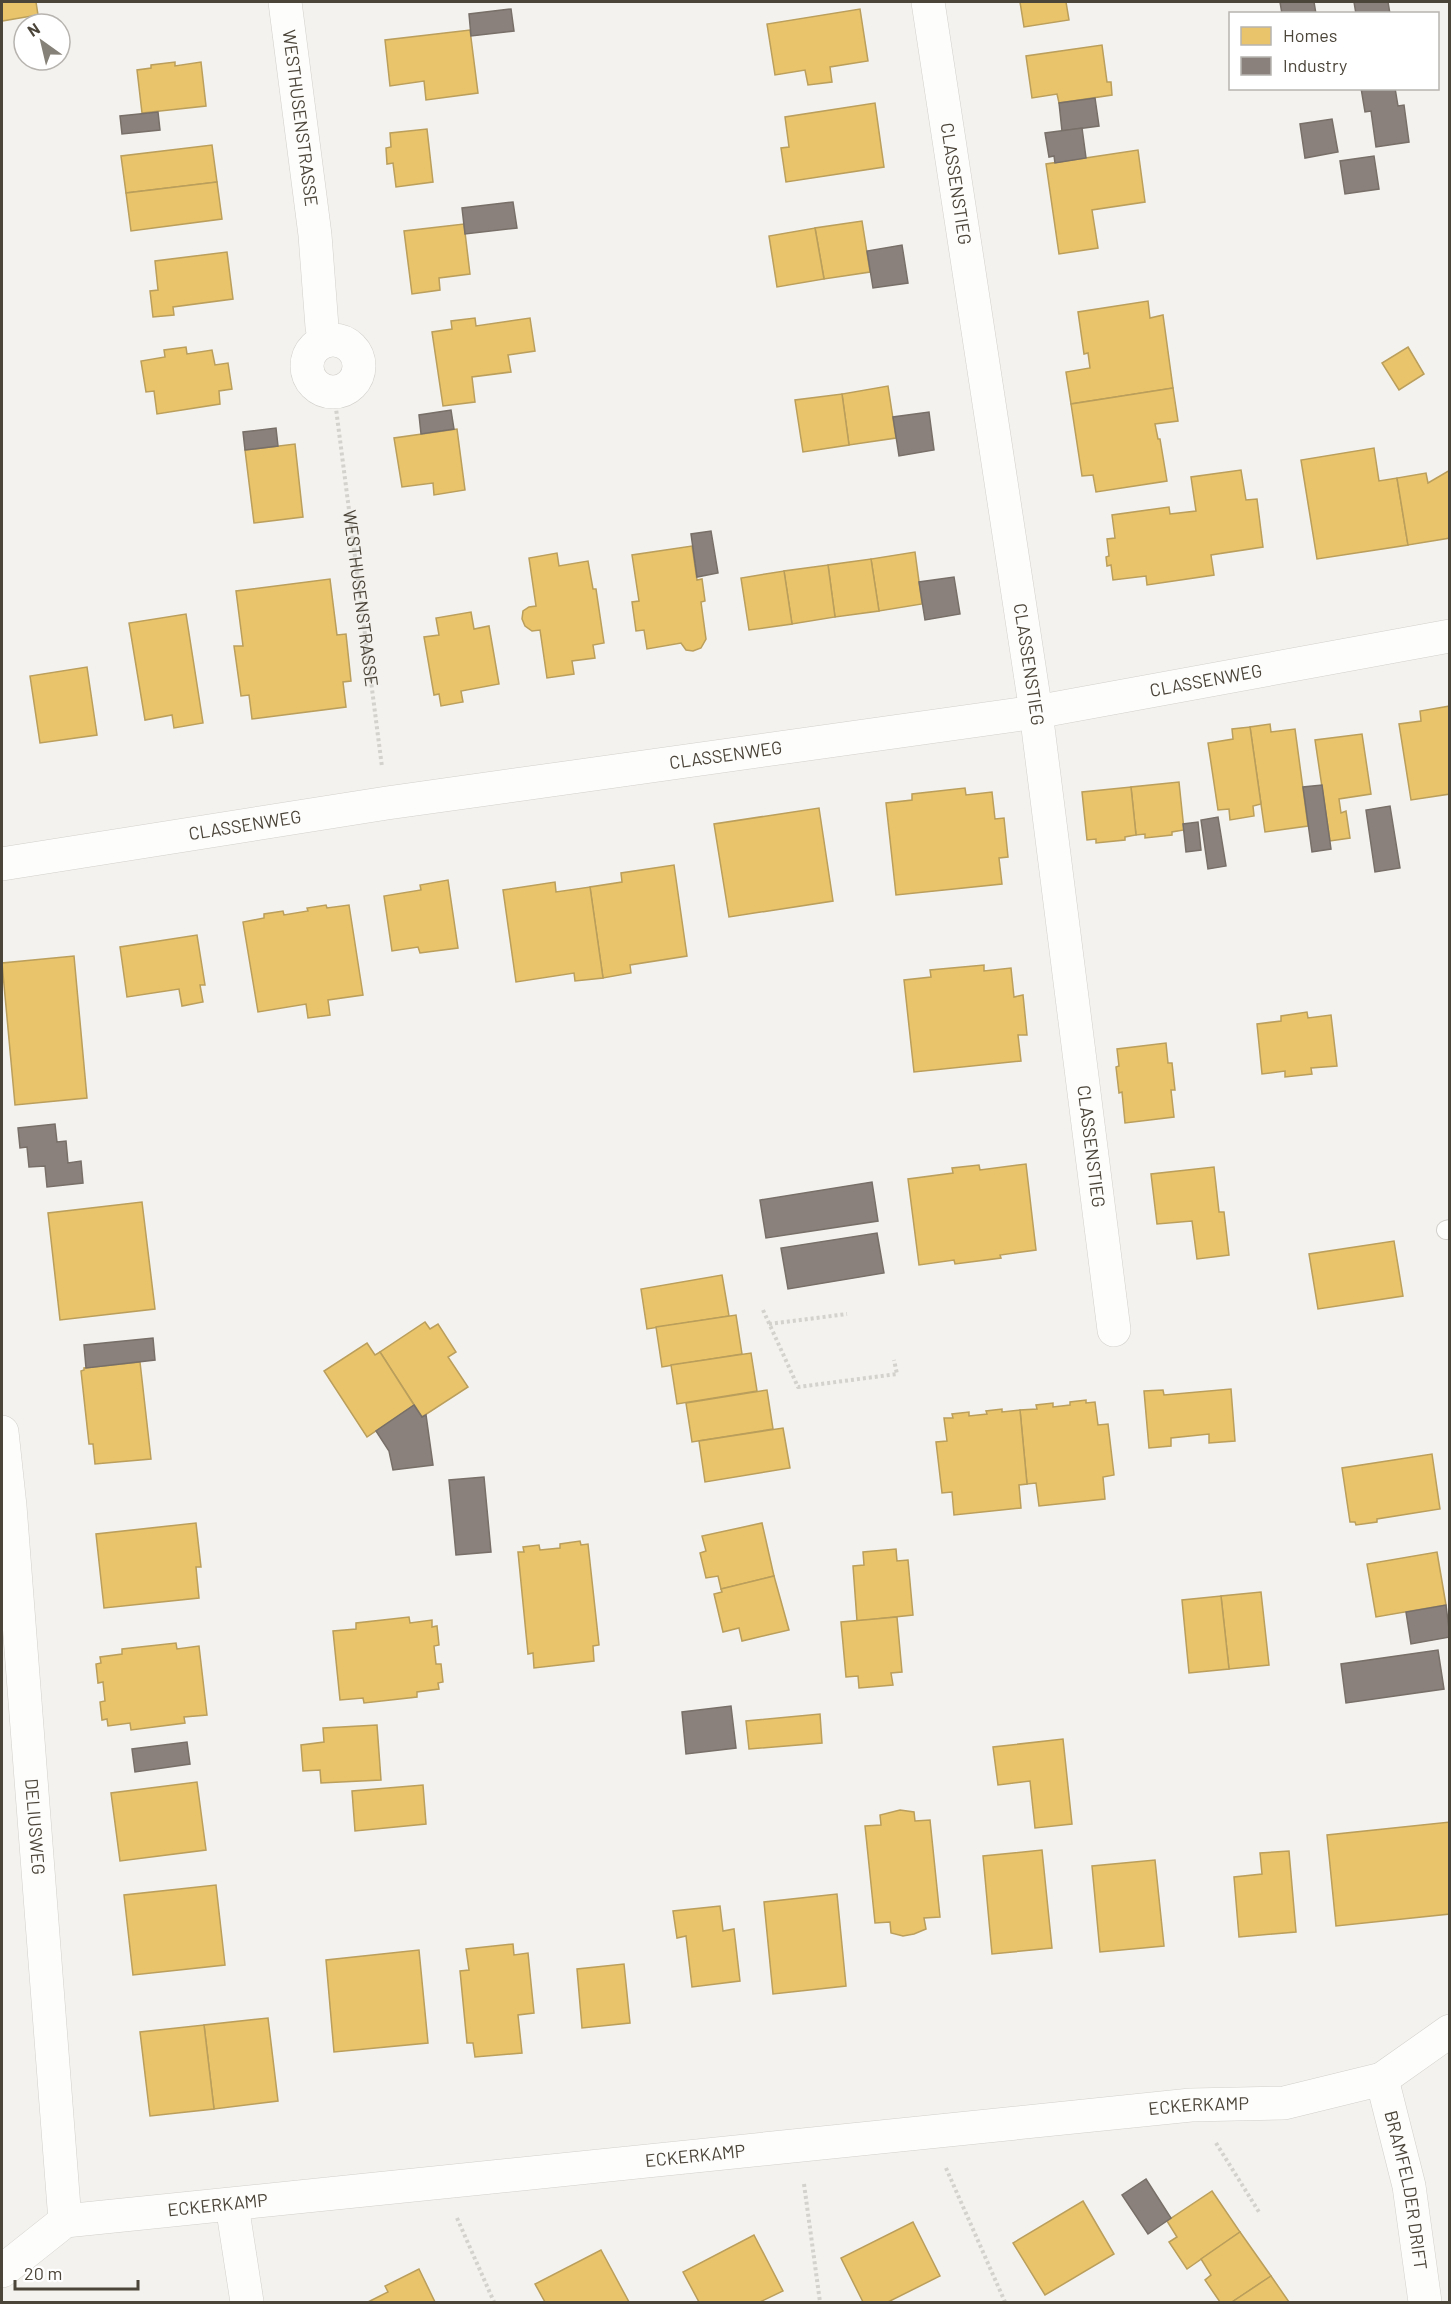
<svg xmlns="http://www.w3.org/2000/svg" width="1451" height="2304" viewBox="0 0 1451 2304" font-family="Barlow,sans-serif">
<rect width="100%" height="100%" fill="#f4f2ee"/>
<!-- homes -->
<g fill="#e9c46a" stroke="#ba9e5b" stroke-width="1.5">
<polygon points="2,2 36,2 38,15 2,21"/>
<polygon points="1020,2 1066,2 1069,20 1024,27"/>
<polygon points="860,9 868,61 830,67 832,82 808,85 805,70 775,75 767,24"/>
<polygon points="470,30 478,93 426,100 424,81 390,86 385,40"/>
<polygon points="1102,45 1107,82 1111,82 1112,95 1059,103 1057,94 1032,98 1026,56"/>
<polygon points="175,62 175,66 201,62 206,106 142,113 137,70 151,68 151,65"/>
<polygon points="875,103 884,167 786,182 781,148 789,147 785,117"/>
<polygon points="427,129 433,182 396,187 393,163 387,164 386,148 391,147 390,133"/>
<polygon points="212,145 217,182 126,193 121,156"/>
<polygon points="1138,150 1145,202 1092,210 1098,248 1059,254 1046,164"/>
<polygon points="217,182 222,219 131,231 126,193"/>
<polygon points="862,221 870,272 824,279 815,228"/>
<polygon points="464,224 470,274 439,278 440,290 412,294 404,231"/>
<polygon points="815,228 824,279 777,287 769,236"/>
<polygon points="227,252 233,299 173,307 174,315 153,317 150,291 158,290 155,261"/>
<polygon points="1148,301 1150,318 1163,315 1173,388 1071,404 1066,372 1090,368 1088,353 1084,354 1078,312"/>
<polygon points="475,318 476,326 530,318 535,351 508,355 511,372 472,377 475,402 443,406 432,332 452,329 451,321"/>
<polygon points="186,347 187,354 212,350 215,365 228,363 232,389 219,391 220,404 157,414 154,391 146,392 141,361 165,357 164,350"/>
<polygon points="1408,347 1424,374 1399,390 1382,363"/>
<polygon points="888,386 896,438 849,445 842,394"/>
<polygon points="1173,388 1178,421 1155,424 1158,439 1160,439 1167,481 1096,492 1093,475 1082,476 1071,404"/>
<polygon points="842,394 849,445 803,452 795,400"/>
<polygon points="457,429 465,490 434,495 433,483 402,487 394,438"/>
<polygon points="295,444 303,517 254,523 245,450"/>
<polygon points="1374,448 1379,481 1397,478 1408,545 1317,559 1301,460"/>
<polygon points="1241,470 1246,500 1257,499 1263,547 1211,555 1214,575 1147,585 1146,576 1113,580 1111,565 1107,566 1106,557 1109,556 1107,539 1115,538 1112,515 1169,507 1170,514 1196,511 1191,477"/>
<polygon points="1450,470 1450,538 1408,545 1397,478 1426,473 1428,483"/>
<polygon points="692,546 697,580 702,579 705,601 701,602 706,639 701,648 693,651 686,650 681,643 647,649 644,630 636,631 632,602 639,601 632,555"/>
<polygon points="915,552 922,604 879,611 871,559"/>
<polygon points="557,553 559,566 588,561 593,589 596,589 604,643 593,645 595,658 572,661 574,674 547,678 540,630 532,631 525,626 522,619 523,611 529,607 536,606 529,558"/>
<polygon points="871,559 879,611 835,617 828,565"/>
<polygon points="828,565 835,617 792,624 784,571"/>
<polygon points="784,571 792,624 749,630 741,578"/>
<polygon points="330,579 337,635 346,634 351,681 343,682 346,707 252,719 249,695 241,696 234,646 243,646 236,591"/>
<polygon points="471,612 474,629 489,626 499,684 461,691 463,702 441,706 439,694 434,695 424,637 439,635 436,618"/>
<polygon points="186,614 203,723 174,728 172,715 145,720 129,623"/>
<polygon points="87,667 97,735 40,743 30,676"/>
<polygon points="1450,706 1450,794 1411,800 1399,724 1421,721 1420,711"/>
<polygon points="1270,724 1271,732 1295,729 1308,826 1265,832 1250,727"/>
<polygon points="1250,727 1261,804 1253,806 1254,816 1230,820 1229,809 1218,810 1208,743 1233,739 1232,729"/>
<polygon points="1362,734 1371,794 1339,799 1341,813 1346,811 1350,838 1330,841 1315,740"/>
<polygon points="1179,782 1184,830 1172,832 1172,835 1145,838 1145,834 1136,835 1131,787"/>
<polygon points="1131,787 1136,835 1125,837 1125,840 1096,843 1096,839 1087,840 1082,792"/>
<polygon points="965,788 966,795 992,792 995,819 1004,818 1008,857 999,858 1002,884 896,895 886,803 912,800 912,794"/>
<polygon points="819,808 833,901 729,917 714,824"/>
<polygon points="674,865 687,956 630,965 631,973 603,978 590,887 622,882 621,873"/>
<polygon points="448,880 458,948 420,953 418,947 392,951 384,896 421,890 420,885"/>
<polygon points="555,882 556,892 590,887 603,978 575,981 574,973 516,982 503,890"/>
<polygon points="326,905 327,908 349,905 363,995 328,1000 330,1015 308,1018 306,1004 258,1012 243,922 264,918 264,914 283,911 284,915 308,911 307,908"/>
<polygon points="197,935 205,985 200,985 203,1002 182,1006 179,989 127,997 120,947"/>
<polygon points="74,956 87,1098 15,1105 2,963"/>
<polygon points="984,965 984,971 1011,968 1014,997 1023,995 1027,1035 1018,1035 1021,1061 914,1072 904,980 931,977 930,970"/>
<polygon points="1307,1012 1308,1018 1331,1015 1337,1066 1311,1068 1312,1074 1285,1077 1285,1071 1262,1074 1257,1024 1281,1021 1281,1016"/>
<polygon points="1166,1043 1168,1063 1172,1063 1175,1090 1171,1090 1174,1117 1125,1123 1122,1092 1119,1093 1116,1067 1119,1066 1117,1049"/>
<polygon points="1026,1164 1036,1250 1000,1255 1001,1258 955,1264 954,1260 919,1265 908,1179 953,1173 952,1168 979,1165 980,1170"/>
<polygon points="1214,1167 1219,1212 1224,1212 1229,1255 1197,1259 1192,1221 1157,1224 1151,1174"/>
<polygon points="142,1202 155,1309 60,1320 48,1213"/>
<polygon points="1394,1241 1403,1296 1318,1309 1309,1254"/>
<polygon points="722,1275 729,1316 647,1329 641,1289"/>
<polygon points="736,1315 742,1354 662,1367 656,1327"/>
<polygon points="425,1322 430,1329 438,1324 456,1352 448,1357 468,1387 422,1417 380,1352"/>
<polygon points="367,1343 375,1355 380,1352 414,1405 367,1437 324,1371"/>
<polygon points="751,1353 757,1391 677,1404 671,1365"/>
<polygon points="140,1362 151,1459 95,1464 93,1444 89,1444 81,1371 84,1370 84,1368"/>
<polygon points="1231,1389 1235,1441 1209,1443 1209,1434 1171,1438 1171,1446 1149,1448 1144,1391 1163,1390 1164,1395"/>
<polygon points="767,1390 773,1429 692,1442 686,1403"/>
<polygon points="1086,1400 1086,1403 1095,1402 1098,1425 1108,1424 1114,1475 1103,1477 1105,1499 1039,1506 1036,1483 1027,1484 1020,1410 1037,1409 1036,1405 1053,1403 1053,1407 1070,1405 1070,1402"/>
<polygon points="1002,1409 1002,1412 1020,1410 1027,1484 1019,1485 1021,1508 954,1515 952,1492 942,1493 936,1442 947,1441 944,1418 953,1418 952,1414 969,1412 969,1416 987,1414 986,1411"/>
<polygon points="783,1428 790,1468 705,1482 699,1441"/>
<polygon points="1432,1454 1440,1509 1377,1519 1377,1522 1356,1525 1355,1522 1350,1522 1342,1468"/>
<polygon points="196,1523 201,1567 196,1567 199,1598 104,1608 96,1534"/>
<polygon points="762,1523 774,1576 721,1589 718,1576 706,1578 700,1553 706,1551 702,1536"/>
<polygon points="580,1541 581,1545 588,1544 599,1645 593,1646 594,1661 534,1668 533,1653 528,1654 518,1552 524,1552 523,1547 539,1545 540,1550 560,1548 560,1544"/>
<polygon points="896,1549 897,1561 908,1560 913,1615 857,1621 853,1566 864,1565 863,1552"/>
<polygon points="1437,1552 1446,1605 1376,1617 1367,1564"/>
<polygon points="774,1576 789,1630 742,1641 739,1628 723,1632 714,1594 722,1592 721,1589"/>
<polygon points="1261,1592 1269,1665 1229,1669 1221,1596"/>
<polygon points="1221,1596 1229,1669 1189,1673 1182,1600"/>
<polygon points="409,1617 410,1623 432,1620 432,1627 437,1626 439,1645 434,1646 436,1664 441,1664 443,1682 438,1683 439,1689 417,1692 417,1697 364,1703 363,1698 340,1700 333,1631 356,1629 356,1623"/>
<polygon points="897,1617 902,1672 891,1673 893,1685 859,1688 858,1676 846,1677 841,1622"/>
<polygon points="176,1643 177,1649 199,1646 207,1715 184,1717 185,1723 131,1730 130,1723 108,1726 107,1719 102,1720 100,1702 105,1701 103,1682 98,1683 96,1664 101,1663 100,1657 122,1654 122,1649"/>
<polygon points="820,1714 822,1743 749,1749 746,1721"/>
<polygon points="377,1725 381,1780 321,1783 320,1770 303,1771 301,1745 324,1742 323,1728"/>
<polygon points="1063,1739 1072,1824 1035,1828 1030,1781 998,1785 993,1747"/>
<polygon points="197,1782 206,1850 120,1861 111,1793"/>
<polygon points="423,1785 426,1824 355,1831 352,1791"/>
<polygon points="900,1810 914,1812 915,1821 930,1820 940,1917 924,1918 926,1929 914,1934 903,1936 891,1933 890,1922 875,1923 865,1826 881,1825 880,1815"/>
<polygon points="1450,1822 1450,1914 1336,1926 1327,1835"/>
<polygon points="1042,1850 1052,1948 992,1954 983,1856"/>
<polygon points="1289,1851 1296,1932 1239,1937 1234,1877 1262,1874 1260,1853"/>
<polygon points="1155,1860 1164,1946 1100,1952 1092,1866"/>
<polygon points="216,1885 225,1965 133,1975 124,1895"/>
<polygon points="837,1894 846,1986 773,1994 764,1902"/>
<polygon points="720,1906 723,1931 734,1929 740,1981 692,1987 686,1936 677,1938 673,1911"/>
<polygon points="513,1944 514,1955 528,1953 534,2013 518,2015 522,2053 475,2057 473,2043 467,2043 460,1971 469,1970 466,1949"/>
<polygon points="419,1950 428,2043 334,2052 326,1960"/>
<polygon points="624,1964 630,2023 582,2028 577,1969"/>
<polygon points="268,2018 278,2101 214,2109 204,2025"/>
<polygon points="204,2025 214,2109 150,2116 140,2032"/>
<polygon points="1212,2191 1240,2232 1187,2269 1169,2242 1177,2237 1167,2221"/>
<polygon points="1083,2201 1114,2254 1045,2295 1013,2243"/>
<polygon points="913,2222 940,2276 888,2302 863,2302 841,2258"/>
<polygon points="1240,2232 1271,2276 1232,2302 1220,2302 1205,2280 1211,2275 1201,2259"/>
<polygon points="754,2235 783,2291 760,2302 699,2302 683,2272"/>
<polygon points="601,2250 629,2302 545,2302 535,2284"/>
<polygon points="419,2269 435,2302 368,2302 388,2292 385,2286"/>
<polygon points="1271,2276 1289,2302 1232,2302"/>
</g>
<!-- industry -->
<g fill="#8a817c" stroke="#776f68" stroke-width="1.5">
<polygon points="1280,2 1314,2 1316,14 1282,14"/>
<polygon points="1354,2 1388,2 1390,14 1356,14"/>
<polygon points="511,9 514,31 471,36 469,14"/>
<polygon points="1361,88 1395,88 1398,106 1404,105 1409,142 1376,147 1371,111 1365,112"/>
<polygon points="1095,98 1099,126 1062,131 1059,103"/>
<polygon points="158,112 160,130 122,134 120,116"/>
<polygon points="1332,119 1338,152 1305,158 1300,124"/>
<polygon points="1082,128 1086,158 1055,163 1054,156 1049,157 1045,133"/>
<polygon points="1374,156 1379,189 1345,194 1340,161"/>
<polygon points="513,202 517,228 465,234 462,208"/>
<polygon points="902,245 908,283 873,288 867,251"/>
<polygon points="451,410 454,429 421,434 419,415"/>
<polygon points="929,412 934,450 899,456 893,417"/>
<polygon points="276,428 278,446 245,450 243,432"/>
<polygon points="711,531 718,573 697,577 691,534"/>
<polygon points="954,577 960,614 925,620 919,582"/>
<polygon points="1322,785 1331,849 1312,852 1303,787"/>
<polygon points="1390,806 1400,868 1375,872 1366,810"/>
<polygon points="1218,817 1226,866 1208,869 1201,820"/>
<polygon points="1198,822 1201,850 1186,852 1183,824"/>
<polygon points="55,1124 57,1142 66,1141 68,1163 81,1161 83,1183 47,1187 45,1166 29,1167 27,1147 20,1148 18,1128"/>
<polygon points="872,1182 878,1221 766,1238 760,1200"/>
<polygon points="877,1233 884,1273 788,1289 781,1248"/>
<polygon points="153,1338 155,1360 86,1368 84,1345"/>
<polygon points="414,1405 422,1417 426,1415 433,1465 393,1470 389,1451 376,1431"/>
<polygon points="484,1477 491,1552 456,1555 449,1480"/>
<polygon points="1446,1605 1450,1637 1411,1644 1406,1612"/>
<polygon points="1438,1650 1444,1689 1346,1703 1341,1664"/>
<polygon points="731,1706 736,1748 686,1754 682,1712"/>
<polygon points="187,1742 190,1764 135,1772 132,1749"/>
<polygon points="1146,2179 1171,2218 1148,2234 1122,2195"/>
</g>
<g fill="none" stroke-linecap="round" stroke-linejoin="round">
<defs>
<polyline id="lane" points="1446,1230 1450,1229"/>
<g id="street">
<path id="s2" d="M285 2 315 235 322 327 325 341"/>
<path id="s3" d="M928 2 1036 712 1114 1330"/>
<circle cx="333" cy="366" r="26"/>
<path id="s4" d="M2 864 387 803 1036 712 1450 636"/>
<path id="s5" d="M2 1432 10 1506 65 2221"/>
<path id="s6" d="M1382 2079 1409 2186 1425 2302"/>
<polyline points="232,2205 247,2302"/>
<path id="s7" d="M2 2271 65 2221 1191 2105 1284 2103 1382 2079 1450 2031"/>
</g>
</defs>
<!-- lane casing -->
<use href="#lane" stroke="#d2d0cb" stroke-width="20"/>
<!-- street casing -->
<use href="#street" stroke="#d2d0cb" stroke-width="34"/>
<!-- path -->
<g stroke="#d3d2cc" stroke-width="4" stroke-dasharray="3 3" stroke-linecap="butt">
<path id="s1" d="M334 393 382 767"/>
<polyline points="763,1310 798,1387 897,1374 894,1360"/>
<polyline points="769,1324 847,1314"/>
<polyline points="1216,2143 1259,2212"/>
<polyline points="946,2168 1005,2302"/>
<polyline points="804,2184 820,2302"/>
<polyline points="457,2218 494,2302"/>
</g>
<!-- lane -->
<use href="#lane" stroke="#fdfdfc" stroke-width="18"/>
<!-- street -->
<use href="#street" stroke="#fdfdfc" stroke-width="33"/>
</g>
<g text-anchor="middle" stroke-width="6" stroke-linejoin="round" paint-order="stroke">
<!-- street labels -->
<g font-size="18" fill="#4b4439" stroke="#fff">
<text dy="6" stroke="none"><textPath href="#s2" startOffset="117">WESTHUSENSTRASSE</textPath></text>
<text dy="6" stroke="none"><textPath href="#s3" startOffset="184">CLASSENSTIEG</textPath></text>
<text dy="6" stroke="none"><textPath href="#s1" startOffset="207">WESTHUSENSTRASSE</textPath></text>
<text dy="6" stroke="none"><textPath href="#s3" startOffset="670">CLASSENSTIEG</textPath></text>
<text dy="6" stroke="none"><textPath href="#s4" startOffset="1218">CLASSENWEG</textPath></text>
<text dy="6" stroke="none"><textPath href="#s4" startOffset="732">CLASSENWEG</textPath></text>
<text dy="6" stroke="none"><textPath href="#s4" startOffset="246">CLASSENWEG</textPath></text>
<text dy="6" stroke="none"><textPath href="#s3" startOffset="1156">CLASSENSTIEG</textPath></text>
<text dy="6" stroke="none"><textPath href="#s5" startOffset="396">DELIUSWEG</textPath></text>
<text dy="6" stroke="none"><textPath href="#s7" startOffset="1220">ECKERKAMP</textPath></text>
<text dy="6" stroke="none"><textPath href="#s7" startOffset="714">ECKERKAMP</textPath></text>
<text dy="6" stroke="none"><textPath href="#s6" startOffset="114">BRAMFELDER DRIFT</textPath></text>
<text dy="6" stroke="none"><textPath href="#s7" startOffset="234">ECKERKAMP</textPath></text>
</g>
</g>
<!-- border -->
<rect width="1451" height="2304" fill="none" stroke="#4b4439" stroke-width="6"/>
<!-- legend -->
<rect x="1229" y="12" width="210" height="78" fill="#ffffff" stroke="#b7b4b0" stroke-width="1.5"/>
<rect x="1241" y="27" width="30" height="18" fill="#e9c46a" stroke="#b7b4b0" stroke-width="1.5"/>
<text x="1283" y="42" font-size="18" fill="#4b4439">Homes</text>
<rect x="1241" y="57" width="30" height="18" fill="#8a817c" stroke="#b7b4b0" stroke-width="1.5"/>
<text x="1283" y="72" font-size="18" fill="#4b4439">Industry</text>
<!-- north arrow -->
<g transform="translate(42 42) rotate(326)"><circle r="28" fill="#ffffff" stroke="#b7b4b0" stroke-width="1.5"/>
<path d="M0-4.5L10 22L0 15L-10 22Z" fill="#868178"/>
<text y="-9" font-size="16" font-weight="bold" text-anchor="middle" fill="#4b4439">N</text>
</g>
<!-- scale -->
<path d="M15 2280v9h123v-9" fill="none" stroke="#4b4439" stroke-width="3"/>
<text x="24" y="2280" font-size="18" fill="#4b4439" stroke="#ffffff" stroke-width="4.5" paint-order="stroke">20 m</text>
</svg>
